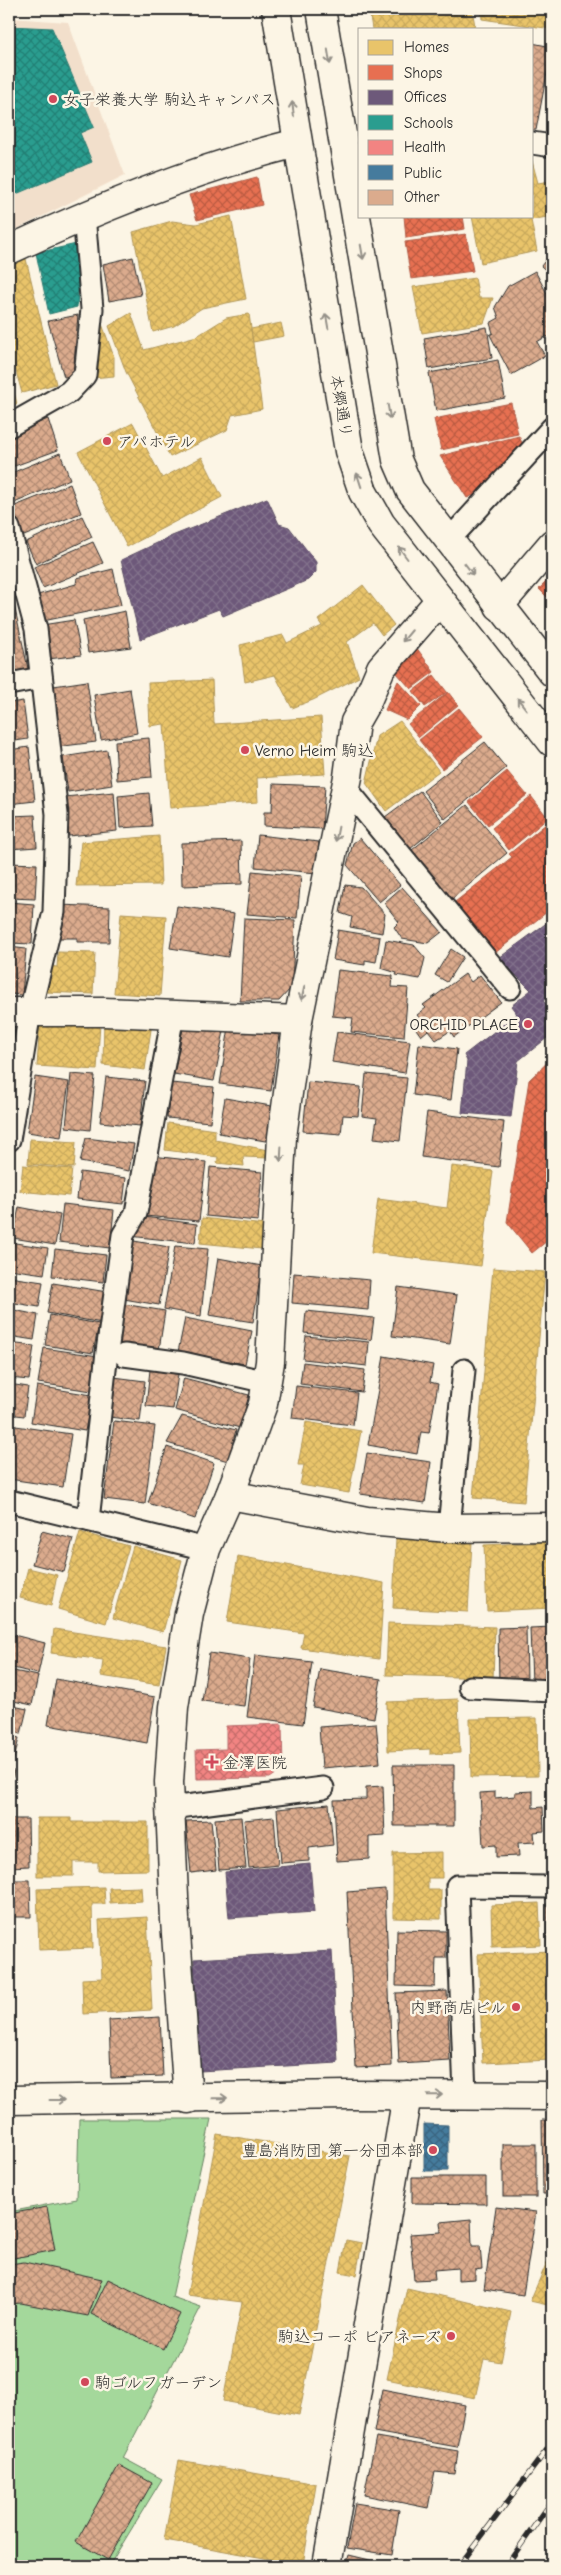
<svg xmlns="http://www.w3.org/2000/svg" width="561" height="2575" viewBox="0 0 561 2575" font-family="'Comic Neue','Klee One',sans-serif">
<defs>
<pattern id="homes-cross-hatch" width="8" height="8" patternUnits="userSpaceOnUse" patternTransform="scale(1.25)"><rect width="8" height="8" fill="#e9c46a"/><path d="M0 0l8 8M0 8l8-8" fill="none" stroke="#c8a95c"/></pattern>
<pattern id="shops-cross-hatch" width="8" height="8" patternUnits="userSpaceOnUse" patternTransform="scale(1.25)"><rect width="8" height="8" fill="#e76f51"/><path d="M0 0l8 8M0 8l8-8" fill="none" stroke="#bb5b43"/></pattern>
<pattern id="offices-cross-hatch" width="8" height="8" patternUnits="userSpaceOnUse" patternTransform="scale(1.25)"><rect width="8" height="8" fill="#6d597a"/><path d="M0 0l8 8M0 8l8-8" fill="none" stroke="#82728b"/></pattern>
<pattern id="schools-cross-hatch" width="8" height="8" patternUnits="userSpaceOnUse" patternTransform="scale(1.25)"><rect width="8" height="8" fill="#2a9d8f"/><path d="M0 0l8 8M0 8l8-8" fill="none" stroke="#248075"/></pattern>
<pattern id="health-cross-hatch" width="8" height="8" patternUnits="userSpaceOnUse" patternTransform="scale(1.25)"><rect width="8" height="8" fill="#f28482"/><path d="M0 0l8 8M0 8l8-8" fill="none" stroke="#c46c6b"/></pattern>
<pattern id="public-cross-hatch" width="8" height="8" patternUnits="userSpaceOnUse" patternTransform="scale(1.25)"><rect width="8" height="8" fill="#457b9d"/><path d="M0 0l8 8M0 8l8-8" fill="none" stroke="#3a6580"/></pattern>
<pattern id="building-cross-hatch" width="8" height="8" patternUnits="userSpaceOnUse" patternTransform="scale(1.25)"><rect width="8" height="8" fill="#dbab8d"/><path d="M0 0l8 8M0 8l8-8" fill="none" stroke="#b28b73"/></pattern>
</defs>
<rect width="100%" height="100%" fill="#fcf5e5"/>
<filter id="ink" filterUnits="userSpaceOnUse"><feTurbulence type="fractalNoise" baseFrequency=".02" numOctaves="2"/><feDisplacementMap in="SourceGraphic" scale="10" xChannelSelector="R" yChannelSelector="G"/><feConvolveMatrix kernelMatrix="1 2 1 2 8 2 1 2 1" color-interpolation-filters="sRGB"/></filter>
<g filter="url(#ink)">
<!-- built -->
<polygon fill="#f2dfcb" points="9,18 68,22 125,175 9,233"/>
<!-- garden -->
<polygon fill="#a4d89b" stroke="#688263" points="79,2119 211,2119 172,2297 201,2307 123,2458 162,2479 112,2561 102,2566 9,2566 9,2212 77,2199"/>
<!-- homes -->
<g fill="url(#homes-cross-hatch)" stroke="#b09657">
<polygon points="412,9 472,9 475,26 458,29 372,29 370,16"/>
<polygon points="481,9 552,9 552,29 482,19"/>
<polygon points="532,161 538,183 550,181 552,200 552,216 531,220 537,251 481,263 472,216 532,216"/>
<polygon points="231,216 246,299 202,308 174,326 153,332 133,232 172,221 196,224"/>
<polygon points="26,259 56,384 22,393 9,346 9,265"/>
<polygon points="475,278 479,298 493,298 484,323 422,333 413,287"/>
<polygon points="131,313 144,350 197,336 226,318 249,314 262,409 232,415 227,430 170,457 126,372 109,326"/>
<polygon points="95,323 102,324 114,357 114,376 92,378"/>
<polygon points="281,323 284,336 253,342 251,329"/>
<polygon points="9,373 17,404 9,406"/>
<polygon points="133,423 162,478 202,457 222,497 127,547 78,452"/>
<polygon points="363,585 394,625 382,635 373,623 347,642 359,677 313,700 292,708 275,675 245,682 240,645 283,635 287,643 322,626 318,620"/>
<polygon points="212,680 214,724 321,717 325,774 257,778 258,802 170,808 164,724 150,726 148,683"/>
<polygon points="400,721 439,771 386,811 366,783 377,736"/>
<polygon points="159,836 161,885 76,886 81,842"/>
<polygon points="121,913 166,916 160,996 114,993"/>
<polygon points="58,952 95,953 93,994 46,992 47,966 57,967"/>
<polygon points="104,1018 152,1023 145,1070 103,1065"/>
<polygon points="40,1021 100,1024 97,1070 37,1066"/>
<polygon points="168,1123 215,1130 215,1140 268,1150 268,1158 243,1157 244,1166 217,1163 218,1157 165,1150"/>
<polygon points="30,1139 76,1142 74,1168 28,1164"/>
<polygon points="23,1165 72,1169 69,1196 20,1191"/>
<polygon points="452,1166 493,1171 481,1266 371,1253 378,1199 447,1208"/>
<polygon points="202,1218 265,1225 262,1249 200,1243"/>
<polygon points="493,1268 545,1272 524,1502 473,1498"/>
<polygon points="552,1401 552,1487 546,1486"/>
<polygon points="306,1422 361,1431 349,1493 300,1485 304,1465 298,1465"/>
<polygon points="80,1532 129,1546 106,1623 58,1609"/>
<polygon points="396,1538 472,1542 468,1612 393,1608"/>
<polygon points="551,1542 552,1608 487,1611 484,1545"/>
<polygon points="133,1546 182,1560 163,1632 113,1618"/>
<polygon points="238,1556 384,1583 379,1659 301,1648 304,1633 227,1622"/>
<polygon points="28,1568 57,1575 51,1606 20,1598"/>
<polygon points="388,1623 495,1627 493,1678 386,1675"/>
<polygon points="54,1629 166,1646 159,1685 101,1676 103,1660 51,1653"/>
<polygon points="458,1699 460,1753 430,1754 430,1749 388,1751 387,1702"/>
<polygon points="537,1718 538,1776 471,1777 470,1719"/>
<polygon points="37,1818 71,1818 71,1822 148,1822 148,1870 98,1871 98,1862 73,1862 73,1876 37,1876"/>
<polygon points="442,1852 442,1878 428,1878 428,1890 441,1890 441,1919 393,1918 393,1853"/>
<polygon points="104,1887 105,1904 92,1904 93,1948 39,1950 37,1889"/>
<polygon points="141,1887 142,1901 110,1903 109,1888"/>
<polygon points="539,1903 541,1945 492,1947 491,1905"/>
<polygon points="147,1917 152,2010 83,2014 82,1979 102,1978 99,1920"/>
<polygon points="552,1951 552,2060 483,2063 478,1954"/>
<polygon points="217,2134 350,2156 299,2415 223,2401 242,2302 187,2295"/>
<polygon points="346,2240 362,2243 356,2275 340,2272"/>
<polygon points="552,2251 552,2306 530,2301"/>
<polygon points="407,2288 511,2312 501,2362 484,2359 475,2398 387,2379"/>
<polygon points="179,2460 316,2484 303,2565 164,2540"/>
</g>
<!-- shops -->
<g fill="url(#shops-cross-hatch)" stroke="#af5b46">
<polygon points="257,177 262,205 197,220 189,195"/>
<polygon points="404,216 463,216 465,229 406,238"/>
<polygon points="466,234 473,271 411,279 405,242"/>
<polygon points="511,403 518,434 441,450 434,419"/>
<polygon points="519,436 522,443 482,491 467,498 440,456"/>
<polygon points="552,576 552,602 539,589"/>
<polygon points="416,647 434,672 411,689 396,672"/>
<polygon points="434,675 447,692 425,707 413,691"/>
<polygon points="398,681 421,706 407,720 385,710"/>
<polygon points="448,692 458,705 419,737 408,724"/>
<polygon points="459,708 483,737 442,769 419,740"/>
<polygon points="507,771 527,795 488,825 469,802"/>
<polygon points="531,796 548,818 509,850 492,828"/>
<polygon points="552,819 552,908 495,953 455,902 512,857 509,854"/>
<polygon points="552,1058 552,1237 532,1253 507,1222 529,1080"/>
</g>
<!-- offices -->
<g fill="url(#offices-cross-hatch)" stroke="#594b62">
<polygon points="267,498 279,524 289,527 316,562 316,572 308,580 223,616 219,609 140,639 121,560 172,536"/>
<polygon points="552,919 552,994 543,1001 552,1009 552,1034 518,1061 511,1117 462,1113 467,1061 464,1055 517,1014 511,1006 531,990 499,958"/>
<polygon points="310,1864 314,1912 229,1918 225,1872"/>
<polygon points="332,1951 338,2063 200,2071 194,1959"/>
</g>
<!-- schools -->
<g fill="url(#schools-cross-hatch)" stroke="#2a7b71">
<polygon points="9,26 52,28 94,127 80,133 92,162 9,197"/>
<polygon points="81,243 77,307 49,314 36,253"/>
</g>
<!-- health -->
<polygon fill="url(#health-cross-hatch)" stroke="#b66968" points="282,1724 283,1769 270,1778 197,1779 196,1750 226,1749 226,1726"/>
<!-- public -->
<polygon fill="url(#public-cross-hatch)" stroke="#3d637b" points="424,2124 448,2125 448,2171 424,2171"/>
<!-- building -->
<g fill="url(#building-cross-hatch)" stroke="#2b2b2b">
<polygon points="532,43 552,47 536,130 532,130"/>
<polygon points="552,252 552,276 541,266"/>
<polygon points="133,257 141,295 109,301 103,264"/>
<polygon points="535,271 552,303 552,345 547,336 537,342 545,356 511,375 490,335 493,333 490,323 499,318 495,307 508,286"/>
<polygon points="78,315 73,376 64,377 48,321"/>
<polygon points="487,327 492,358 429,369 424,338"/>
<polygon points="498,360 505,398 436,411 429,373"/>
<polygon points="48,419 58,450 9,468 9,435"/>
<polygon points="60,453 70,479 12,504 9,494 9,474"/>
<polygon points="70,484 81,513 19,538 10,508"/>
<polygon points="82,516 92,537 36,564 26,542"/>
<polygon points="93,542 103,563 43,588 34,567"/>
<polygon points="113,569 121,605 43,621 38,595 76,584 77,578"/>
<polygon points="13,600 29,673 9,678 9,601"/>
<polygon points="125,611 131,647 88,653 83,620"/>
<polygon points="74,620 81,655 48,659 42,625"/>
<polygon points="87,681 96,742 56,747 47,687"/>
<polygon points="130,689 137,733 101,740 94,695"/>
<polygon points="23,701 28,739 9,742 9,703"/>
<polygon points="149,738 152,777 117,780 115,741"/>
<polygon points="485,742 506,768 445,819 423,791"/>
<polygon points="29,747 35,801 9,804 9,750"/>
<polygon points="107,750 112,785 68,792 63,757"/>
<polygon points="273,784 325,786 322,829 264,826 264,812 272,812"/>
<polygon points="420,791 443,822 410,849 385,817"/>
<polygon points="114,792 117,831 69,836 65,797"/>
<polygon points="149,793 152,826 120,828 118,796"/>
<polygon points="467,805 507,853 452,899 412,850"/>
<polygon points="35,815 37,847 9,849 9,816"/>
<polygon points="258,835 319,842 316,873 255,867"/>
<polygon points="360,838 400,885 379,902 347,865 353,843"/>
<polygon points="241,841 242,884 182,886 181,843"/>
<polygon points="9,863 37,864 35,899 9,898"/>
<polygon points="252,871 301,876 297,918 247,914"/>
<polygon points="345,885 361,887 385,914 382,933 350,927 352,917 340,913"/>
<polygon points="402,887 442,932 428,943 402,939 394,927 399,922 384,903"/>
<polygon points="9,902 34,904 32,944 9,943"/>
<polygon points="59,905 110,907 109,942 77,942 77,938 58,938"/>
<polygon points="177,906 234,914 228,957 170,948"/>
<polygon points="244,918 295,920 292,987 279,1001 240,1001"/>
<polygon points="338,930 380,937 376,962 365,960 365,965 333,960"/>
<polygon points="386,940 414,945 425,958 420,979 396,975 397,973 381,968"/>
<polygon points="9,947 26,949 22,995 9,994"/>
<polygon points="451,949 463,957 447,982 435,975"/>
<polygon points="338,970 393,976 392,987 408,988 404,1037 351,1032 353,1018 332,1016"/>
<polygon points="465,974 471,982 480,975 501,1002 454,1037 450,1031 436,1040 428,1030 421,1036 414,1026 421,1020 417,1015 426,1008 423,1005"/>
<polygon points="184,1023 224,1031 214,1081 174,1074"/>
<polygon points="9,1025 13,1026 12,1058 9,1058"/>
<polygon points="229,1027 279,1035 271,1091 220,1084"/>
<polygon points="337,1032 410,1041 405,1073 332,1062"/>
<polygon points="419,1044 457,1049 451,1100 413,1095"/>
<polygon points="71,1074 95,1076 90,1130 66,1127"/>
<polygon points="366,1074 407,1078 400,1141 374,1138 377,1118 362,1116"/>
<polygon points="35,1077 69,1082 61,1137 27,1132"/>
<polygon points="106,1077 145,1081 140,1126 100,1122"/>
<polygon points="308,1082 361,1087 358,1116 343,1115 341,1134 303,1131"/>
<polygon points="171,1083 214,1087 210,1122 167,1118"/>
<polygon points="225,1098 277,1107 271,1142 219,1133"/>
<polygon points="427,1112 504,1122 499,1167 421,1157"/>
<polygon points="86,1138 134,1144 129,1171 80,1162"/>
<polygon points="152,1156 206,1162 199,1221 145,1216"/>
<polygon points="210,1167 262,1172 258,1221 206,1216"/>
<polygon points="80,1172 126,1178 123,1204 77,1199"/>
<polygon points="63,1204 114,1210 110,1248 59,1242"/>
<polygon points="19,1207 60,1215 55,1245 13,1238"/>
<polygon points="144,1217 197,1224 195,1243 129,1236"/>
<polygon points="128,1240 169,1247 159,1305 118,1298"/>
<polygon points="9,1242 48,1248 44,1274 9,1269"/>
<polygon points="175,1246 208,1249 201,1316 164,1309"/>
<polygon points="55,1249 106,1255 103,1282 52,1276"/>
<polygon points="218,1258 262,1266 253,1322 209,1315"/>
<polygon points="294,1273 370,1280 368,1310 292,1303"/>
<polygon points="9,1277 43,1282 39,1307 9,1302"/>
<polygon points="53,1283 107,1292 102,1323 47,1313"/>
<polygon points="398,1287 457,1295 450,1344 392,1336"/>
<polygon points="123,1304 165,1311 159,1350 116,1343"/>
<polygon points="9,1309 38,1315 34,1340 9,1336"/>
<polygon points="306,1311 374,1318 371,1340 304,1333"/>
<polygon points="50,1315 99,1324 93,1353 45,1345"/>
<polygon points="185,1318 252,1331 245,1364 178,1352"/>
<polygon points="306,1336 369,1342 367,1366 303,1359"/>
<polygon points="9,1343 34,1346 29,1380 9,1378"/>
<polygon points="44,1348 98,1356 92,1391 38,1383"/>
<polygon points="384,1356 433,1365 430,1382 438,1384 429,1433 421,1432 417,1454 368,1445"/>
<polygon points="303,1362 365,1370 362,1392 300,1384"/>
<polygon points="150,1370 178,1374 173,1409 146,1406"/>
<polygon points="114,1377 145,1381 140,1421 109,1417"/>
<polygon points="184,1378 249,1395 240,1428 175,1410"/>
<polygon points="9,1384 28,1387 24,1416 9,1414"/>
<polygon points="37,1386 92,1395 85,1431 31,1422"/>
<polygon points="296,1386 357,1393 353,1425 292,1418"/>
<polygon points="182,1416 236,1430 228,1461 167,1443"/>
<polygon points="114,1421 155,1426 145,1504 104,1499"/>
<polygon points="9,1425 71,1434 63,1487 9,1479"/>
<polygon points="167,1447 214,1463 195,1519 148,1503"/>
<polygon points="367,1453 431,1462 425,1503 360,1494"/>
<polygon points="42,1531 73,1539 64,1572 32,1564"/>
<polygon points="526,1627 527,1682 499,1683 498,1628"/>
<polygon points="552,1627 552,1681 532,1683 530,1628"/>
<polygon points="10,1634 45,1643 38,1674 9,1667"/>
<polygon points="209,1653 250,1659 244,1706 202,1701"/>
<polygon points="255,1655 312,1662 303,1724 247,1717"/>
<polygon points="320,1669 381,1679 374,1718 313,1707"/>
<polygon points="9,1670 38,1676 32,1705 9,1700"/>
<polygon points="56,1679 155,1697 147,1743 48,1725"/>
<polygon points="9,1705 27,1709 21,1734 9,1731"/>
<polygon points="376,1723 380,1763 322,1768 319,1727"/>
<polygon points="9,1735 19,1738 13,1764 9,1763"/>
<polygon points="393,1765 454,1765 454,1826 394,1826"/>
<polygon points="9,1770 14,1771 9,1796"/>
<polygon points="383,1786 385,1836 369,1837 369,1859 337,1861 334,1800 366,1799 366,1787"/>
<polygon points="533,1791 533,1808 543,1807 544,1831 534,1832 535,1842 518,1843 519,1856 496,1857 496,1845 483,1846 480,1793 495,1792 495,1798 515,1796 515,1792"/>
<polygon points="329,1804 333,1845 309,1848 309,1861 281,1863 277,1809"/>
<polygon points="241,1817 246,1868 219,1870 215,1819"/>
<polygon points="274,1817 278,1865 249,1868 244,1820"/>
<polygon points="9,1819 28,1819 29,1866 9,1867"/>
<polygon points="211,1820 216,1870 191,1873 186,1821"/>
<polygon points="9,1880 30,1880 31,1917 9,1917"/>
<polygon points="385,1889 392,2066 356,2068 347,1892"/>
<rect x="547" y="1904" width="5" height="42"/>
<polygon points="397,1930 446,1931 446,1958 436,1958 435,1987 396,1986"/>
<polygon points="9,1944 15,1944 14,2001 9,2001"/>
<polygon points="447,1991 450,2061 399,2064 396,1993"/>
<polygon points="160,2017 163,2076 111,2078 109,2020"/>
<polygon points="542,2120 552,2120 552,2194 543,2194"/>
<rect x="503" y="2144" width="33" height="53"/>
<polygon points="412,2177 486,2177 486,2204 412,2203"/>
<polygon points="47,2207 55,2250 9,2259 9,2214"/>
<polygon points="496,2207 536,2212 523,2295 484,2289"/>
<polygon points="471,2219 472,2246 480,2246 482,2269 475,2270 475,2279 458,2280 458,2268 434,2270 435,2279 414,2280 410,2234 441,2232 440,2222"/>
<polygon points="24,2262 102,2279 88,2316 21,2303 9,2304 9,2264"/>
<polygon points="108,2279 180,2314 163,2349 91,2314"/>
<polygon points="382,2389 465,2405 457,2447 374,2432"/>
<polygon points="376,2437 458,2451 455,2474 435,2472 428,2508 364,2495"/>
<polygon points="119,2465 152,2483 108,2560 76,2542"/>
<polygon points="355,2503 399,2510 392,2555 347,2548"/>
<polygon points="349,2555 374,2561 385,2566 346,2566"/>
</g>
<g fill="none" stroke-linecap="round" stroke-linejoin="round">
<defs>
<g id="lane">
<polyline points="532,143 552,146"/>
<polyline points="9,426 69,392 85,375 92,309 84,215"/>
<polyline points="9,528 36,629 57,814 54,912 30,1011 9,1140"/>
<polyline points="448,541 552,428"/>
<polyline points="9,684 41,678"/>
<polyline points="346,788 510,988"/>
<polyline points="124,1355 183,1363 267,1382"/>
<polyline points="9,1501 206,1549"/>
<polyline points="88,1520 107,1352 123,1235 136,1213 173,1015"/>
<polyline points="449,1528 464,1370"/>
<polyline points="470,1687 552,1691"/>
<polyline points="171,1808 323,1788"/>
<polyline points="465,2095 457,1886 552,1887"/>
</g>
<g id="street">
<path d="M9 250C99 208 200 167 297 143"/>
<polyline points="499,606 552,544"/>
<polyline points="9,1012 104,1012 298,1020"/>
<polyline points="230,1495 367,1521 449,1528 552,1527"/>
<polyline points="188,2099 175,1920 169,1782 174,1707 189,1614 206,1549 230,1495 263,1404 270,1362 282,1137 298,1020 348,777 355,722 367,701 381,668 440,600"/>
<polyline points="9,2100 349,2095 552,2096"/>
<polyline points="327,2566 407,2095"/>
</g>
<g id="secondary">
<polyline points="276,9 349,451 363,492 381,524 552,742"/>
<polyline points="321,9 397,460 410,490 552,672"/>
</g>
</defs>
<!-- lane casing -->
<use href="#lane" stroke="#2b2b2b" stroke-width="25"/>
<!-- street casing -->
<use href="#street" stroke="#2b2b2b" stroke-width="31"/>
<!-- secondary casing -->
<use href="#secondary" stroke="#2b2b2b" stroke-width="31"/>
<!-- lane -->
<use href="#lane" stroke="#fcf5e5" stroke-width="21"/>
<!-- street -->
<use href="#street" stroke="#fcf5e5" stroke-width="28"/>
<!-- secondary -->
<use href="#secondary" stroke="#fcf5e5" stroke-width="28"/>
<defs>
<g id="rail">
<polyline points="459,2566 552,2443"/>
<polyline points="506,2566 552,2501"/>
<polyline points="547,2566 552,2559"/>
</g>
</defs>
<!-- rail casing -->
<use href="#rail" stroke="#2b2b2b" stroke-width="5.5"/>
<!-- rail -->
<use href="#rail" stroke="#fcf5e5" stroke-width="4" stroke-dasharray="11" stroke-linecap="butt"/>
</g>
<!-- one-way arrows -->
<defs><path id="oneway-shaft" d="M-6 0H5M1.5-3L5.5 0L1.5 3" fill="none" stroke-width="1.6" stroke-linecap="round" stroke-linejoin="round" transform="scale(1.25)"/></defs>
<g stroke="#949088">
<use href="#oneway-shaft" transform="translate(329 57) rotate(81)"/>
<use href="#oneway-shaft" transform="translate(293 109) rotate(-97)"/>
<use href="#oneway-shaft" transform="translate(362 252) rotate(80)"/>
<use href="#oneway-shaft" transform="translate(327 321) rotate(-100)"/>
<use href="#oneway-shaft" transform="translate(389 412) rotate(80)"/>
<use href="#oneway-shaft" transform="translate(359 480) rotate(-108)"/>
<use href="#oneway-shaft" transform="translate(403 553) rotate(-127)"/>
<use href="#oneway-shaft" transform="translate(469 569) rotate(52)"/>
<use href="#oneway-shaft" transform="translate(407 636) rotate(130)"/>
<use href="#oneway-shaft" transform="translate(522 704) rotate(-128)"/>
<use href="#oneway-shaft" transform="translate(337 834) rotate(101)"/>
<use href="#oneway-shaft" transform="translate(303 993) rotate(102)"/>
<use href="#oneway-shaft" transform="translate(281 1154) rotate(93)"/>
<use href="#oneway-shaft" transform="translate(435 2095) rotate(-1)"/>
<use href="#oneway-shaft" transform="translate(220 2098) rotate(-1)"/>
<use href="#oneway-shaft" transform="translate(57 2100)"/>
</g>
</g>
<!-- markers -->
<g fill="#d1495b" stroke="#fcf5e5" stroke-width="2">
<circle cx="53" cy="99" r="5"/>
<circle cx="107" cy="441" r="5"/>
<circle cx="245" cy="750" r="5"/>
<circle cx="528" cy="1024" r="5"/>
<path d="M209.5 1754.5h5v5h5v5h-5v5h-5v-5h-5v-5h5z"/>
<circle cx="516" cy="2007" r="5"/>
<circle cx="433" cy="2150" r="5"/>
<circle cx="451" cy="2336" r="5"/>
<circle cx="85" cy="2382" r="5"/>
</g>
<g text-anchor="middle" stroke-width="5" stroke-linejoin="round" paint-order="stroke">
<!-- poi labels -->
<g font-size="16" fill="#2b2b2b" stroke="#fcf5e5" text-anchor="start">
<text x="63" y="105">女子栄養大学 駒込キャンパス</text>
<text x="117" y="447">アパホテル</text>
<text x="255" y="756">Verno Heim 駒込</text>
<text x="518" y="1030" text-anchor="end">ORCHID PLACE</text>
<text x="223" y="1768">金澤医院</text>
<text x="506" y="2013" text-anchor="end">内野商店ビル</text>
<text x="423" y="2156" text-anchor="end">豊島消防団 第一分団本部</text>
<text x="441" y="2342" text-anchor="end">駒込コーポ ビアネーズ</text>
<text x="95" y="2388">駒ゴルフガーデン</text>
</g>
<!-- street labels -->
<g font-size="16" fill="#2b2b2b" stroke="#fcf5e5">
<text transform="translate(342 406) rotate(80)" y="6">本郷通り</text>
</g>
</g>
<!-- margin -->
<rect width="561" height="2575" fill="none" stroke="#fcf5e5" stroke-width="30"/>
<rect x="15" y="15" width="531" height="2545" fill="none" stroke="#2b2b2b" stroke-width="2" filter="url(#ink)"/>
<!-- legend -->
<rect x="358" y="28" width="175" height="190" fill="#fcf5e5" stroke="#a8a49b"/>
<rect x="368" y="40" width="25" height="15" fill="#e9c46a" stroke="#a8a49b"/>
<text x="404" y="52" font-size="15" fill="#2b2b2b">Homes</text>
<rect x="368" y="65" width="25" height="15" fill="#e76f51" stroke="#a8a49b"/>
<text x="404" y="78" font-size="15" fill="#2b2b2b">Shops</text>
<rect x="368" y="90" width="25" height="15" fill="#6d597a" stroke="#a8a49b"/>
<text x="404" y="102" font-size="15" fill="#2b2b2b">Offices</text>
<rect x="368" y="115" width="25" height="15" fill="#2a9d8f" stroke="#a8a49b"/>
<text x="404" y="128" font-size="15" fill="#2b2b2b">Schools</text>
<rect x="368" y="140" width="25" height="15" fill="#f28482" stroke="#a8a49b"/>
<text x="404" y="152" font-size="15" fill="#2b2b2b">Health</text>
<rect x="368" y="165" width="25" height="15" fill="#457b9d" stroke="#a8a49b"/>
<text x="404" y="178" font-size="15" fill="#2b2b2b">Public</text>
<rect x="368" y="190" width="25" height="15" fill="#dbab8d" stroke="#a8a49b"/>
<text x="404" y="202" font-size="15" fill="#2b2b2b">Other</text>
</svg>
